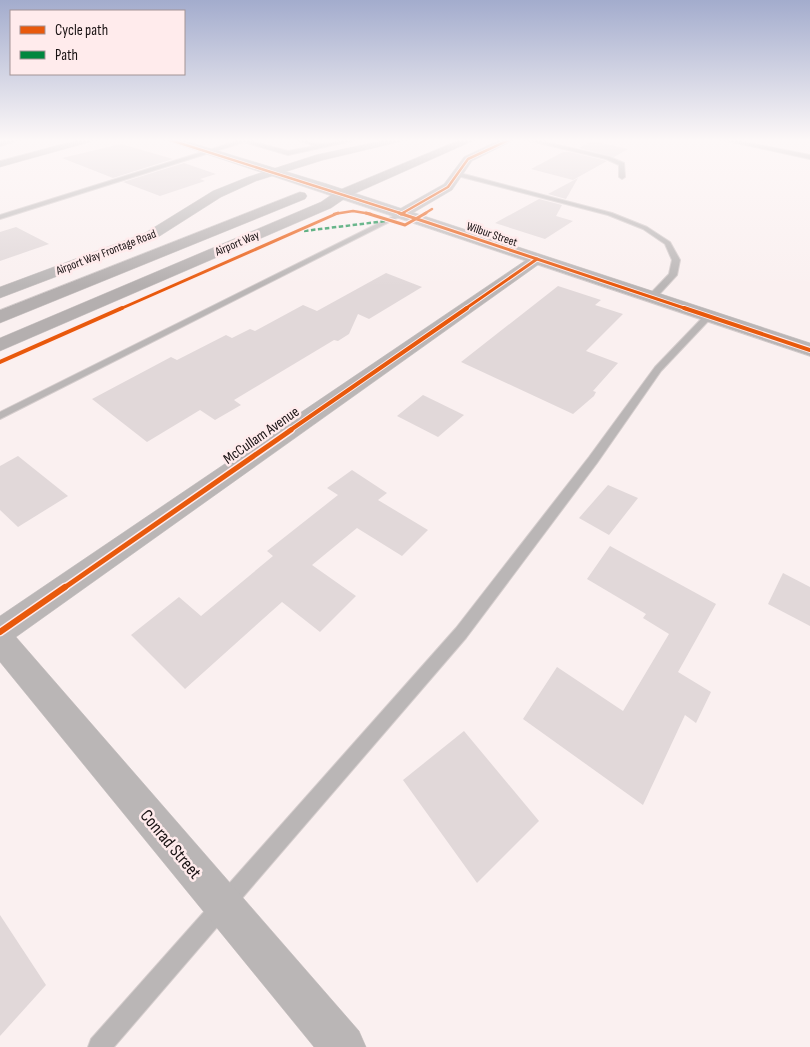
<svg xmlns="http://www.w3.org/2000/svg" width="810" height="1047" viewBox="0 0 810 1047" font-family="'Sofia Sans Condensed',sans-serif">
<rect width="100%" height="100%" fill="#faf0f0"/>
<!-- building -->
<g fill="#e1d8d9">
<polygon points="592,141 628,149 614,157 579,148"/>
<polygon points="121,144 173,159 113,178 62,158"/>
<polygon points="563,152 570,152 607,161 573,180 531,169"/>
<polygon points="184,163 216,174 200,179 205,181 160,196 123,182"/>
<polygon points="578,178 566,199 548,194"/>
<polygon points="539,199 562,205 556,216 573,221 545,239 495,223"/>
<polygon points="16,227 49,244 0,261 0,232"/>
<polygon points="386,273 422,287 369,319 358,314 349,334 338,341 334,340 234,400 241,405 215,420 200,410 147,442 92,399 171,357 177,360 226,335 232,338 250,329 255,331 303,305 317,311"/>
<polygon points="558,286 601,300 595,305 623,314 586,351 618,363 593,391 596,392 594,396 573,414 461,362"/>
<polygon points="423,395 464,415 438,437 397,416"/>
<polygon points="18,456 68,496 18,527 0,510 0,466"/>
<polygon points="352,470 387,493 378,500 428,530 402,556 357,528 312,565 356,596 320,632 282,602 185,689 131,635 179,597 201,616 273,556 267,551 338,495 327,488"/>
<polygon points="608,485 638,498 609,535 579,518"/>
<polygon points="610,546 716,604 678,672 711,692 696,723 685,715 643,805 523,719 557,667 623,711 669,634 643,618 646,614 587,579"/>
<polygon points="783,573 810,587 810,626 768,604"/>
<polygon points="464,731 539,821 477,883 403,780"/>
<polygon points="0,915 46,985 0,1036"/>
</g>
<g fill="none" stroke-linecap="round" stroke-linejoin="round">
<defs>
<g id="service">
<polygon points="13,139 22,139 0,146 0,142"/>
<path d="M244 139H252L250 141 288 151 315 146 295 139C304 139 314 145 323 144 334 144 345 138 356 140L288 155 244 142 0 219V215Z"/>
<polygon points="522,139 532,139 610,157 624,163 625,177 622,179 619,177 619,165 606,159"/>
<polygon points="718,139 729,139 810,155 810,159"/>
<polygon points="456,172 612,213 647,227 670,242 680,260 677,275 655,299 649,299 649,295 669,274 672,260 665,244 643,229 608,215 454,175"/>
<polygon points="401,212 404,214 403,215 0,419 0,412"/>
<polygon points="706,314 713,316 661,371 597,463 466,638 114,1047 88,1047 91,1039 456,628 589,457 655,367"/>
</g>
<g id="minor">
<polygon points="82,139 100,139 0,167 0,161"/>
<polygon points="390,139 411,139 323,160 256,181 221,197 155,239 0,298 0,287 145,233 213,191 248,177 316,155"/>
<polygon points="502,139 516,139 472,161 452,190 406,217 396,217 394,214 396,211 444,184 464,157"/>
<polygon points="537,255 542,256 544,259 542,262 16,637 359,1031 366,1047 314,1047 0,662 0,616 532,256"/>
</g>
<polygon id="tertiary" points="162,139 179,139 327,184 810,343 810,356"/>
<g id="primary">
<polygon points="462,139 477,139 347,197 331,208 0,351 0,338 321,202 337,191"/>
<polygon points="300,192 305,193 307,196 305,199 0,323 0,310"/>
</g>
</defs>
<!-- service casing -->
<use href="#service" stroke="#d5cdcd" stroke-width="2"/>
<!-- minor casing -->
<use href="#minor" stroke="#d5cdcd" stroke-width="1"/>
<!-- tertiary casing -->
<use href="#tertiary" stroke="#d5cdcd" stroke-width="1"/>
<!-- primary casing -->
<use href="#primary" stroke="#d5cdcd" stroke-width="1"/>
<!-- service -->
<use href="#service" fill="#bab6b6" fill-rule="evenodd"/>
<!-- minor -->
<use href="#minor" fill="#bab6b6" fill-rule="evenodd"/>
<!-- tertiary -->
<use href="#tertiary" fill="#bab6b6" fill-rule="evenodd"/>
<!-- primary -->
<use href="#primary" fill="#b4afaf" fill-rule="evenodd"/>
<!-- quiet -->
<polyline stroke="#00873e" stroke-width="2.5" stroke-dasharray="4.5 2.5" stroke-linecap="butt" points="304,231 386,221"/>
<defs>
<g id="cycleway-far4">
<polyline points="167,139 403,214"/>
<polyline points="334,214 353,211 371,214"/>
<polyline points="401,214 448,187 468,159 511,139"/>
<polyline points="424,214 432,209"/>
</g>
<g id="cycleway-far3">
<polyline points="366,213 405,225 426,213"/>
<polyline points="399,213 687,309"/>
<polyline points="401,214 404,213"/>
<polyline points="120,309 338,213"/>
<polyline points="465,309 537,259"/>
</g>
<g id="cycleway-far2">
<polyline points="684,308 810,350"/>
<polyline points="0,362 122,308"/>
<polyline points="289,431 467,308"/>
</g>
<polyline id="cycleway-far1" points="64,588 291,430"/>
<polyline id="cycleway" points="0,632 65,587"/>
</defs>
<!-- cycleway-far4 casing -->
<use href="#cycleway-far4" stroke="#ffebec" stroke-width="4"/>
<!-- cycleway-far3 casing -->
<use href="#cycleway-far3" stroke="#ffebec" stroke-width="5"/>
<!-- cycleway-far2 casing -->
<use href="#cycleway-far2" stroke="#ffebec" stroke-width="6"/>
<!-- cycleway-far1 casing -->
<use href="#cycleway-far1" stroke="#ffebec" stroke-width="8"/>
<!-- cycleway casing -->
<use href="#cycleway" stroke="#ffebec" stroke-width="9"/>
<!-- cycleway-far4 -->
<use href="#cycleway-far4" stroke="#e8590c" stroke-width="2.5"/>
<!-- cycleway-far3 -->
<use href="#cycleway-far3" stroke="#e8590c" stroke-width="3"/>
<!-- cycleway-far2 -->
<use href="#cycleway-far2" stroke="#e8590c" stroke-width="4"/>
<!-- cycleway-far1 -->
<use href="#cycleway-far1" stroke="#e8590c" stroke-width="5"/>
<!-- cycleway -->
<use href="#cycleway" stroke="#e8590c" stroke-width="6"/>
</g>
<!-- sky -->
<linearGradient id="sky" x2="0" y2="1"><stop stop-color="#a3accd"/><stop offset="0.49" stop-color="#fdf8f8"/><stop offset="1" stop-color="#fdf8f8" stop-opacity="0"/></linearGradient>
<rect width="810" height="286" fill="url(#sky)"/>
<g text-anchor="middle" stroke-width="5" stroke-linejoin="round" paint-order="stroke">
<!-- far-street labels -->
<g font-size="12" fill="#191213" stroke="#ffebec">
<text transform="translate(492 234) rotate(19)" y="4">Wilbur Street</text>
<text transform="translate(237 243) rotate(-23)" y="4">Airport Way</text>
<text transform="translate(106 252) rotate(-21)" y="4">Airport Way Frontage Road</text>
</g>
<!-- street labels -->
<g font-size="15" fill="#191213" stroke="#ffebec">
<text transform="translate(261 435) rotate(-35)" y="5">McCullam Avenue</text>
</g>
<!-- near-street labels -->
<g font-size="18" fill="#191213" stroke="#ffebec">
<text transform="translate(171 844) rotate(50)" y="6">Conrad Street</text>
</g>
</g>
<!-- legend -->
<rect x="10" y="10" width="175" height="65" fill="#ffebec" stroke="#a39495"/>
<rect x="20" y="26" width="25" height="8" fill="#e8590c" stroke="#a39495"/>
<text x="55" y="35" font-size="15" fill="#191213">Cycle path</text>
<rect x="20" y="51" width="25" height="8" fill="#00873e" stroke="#a39495"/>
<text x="55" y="60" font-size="15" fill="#191213">Path</text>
</svg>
